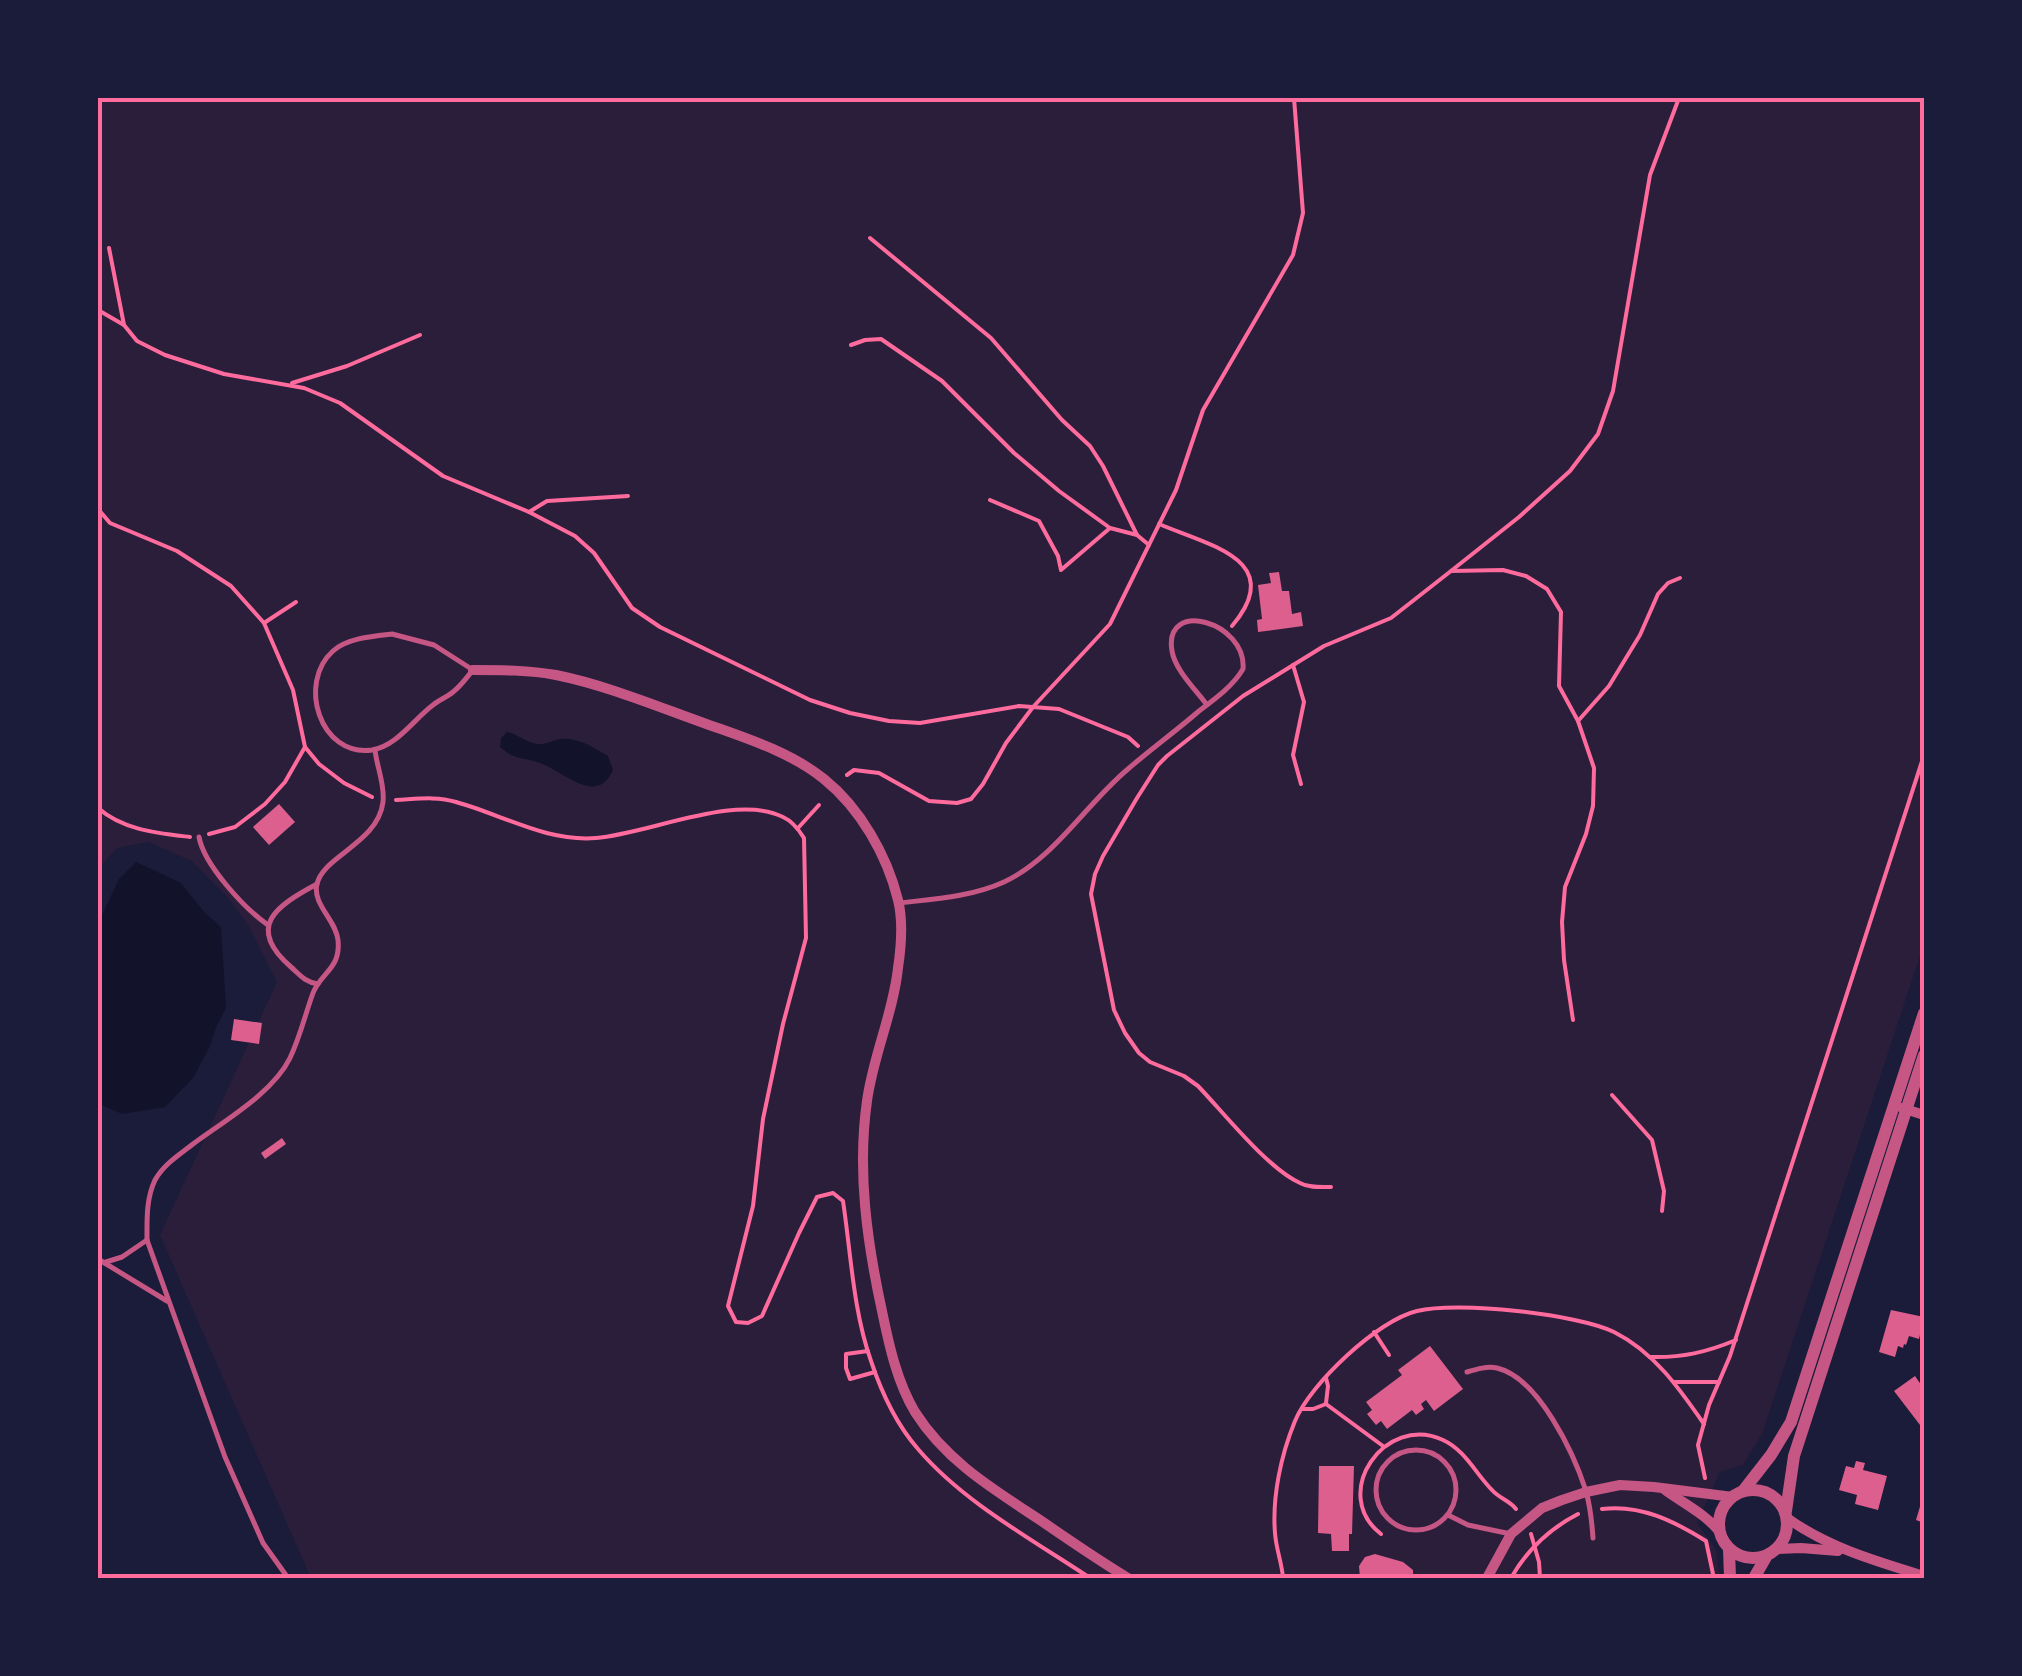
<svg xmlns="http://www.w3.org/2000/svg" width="2022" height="1676" viewBox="0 0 2022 1676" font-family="'Times New Roman',serif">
<rect width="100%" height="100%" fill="#1b1b3a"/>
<!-- green -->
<polygon fill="#2a1e3b" points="98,98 1924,98 1924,944 1762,1434 1743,1465 1720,1472 1697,1523 1716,1550 1720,1578 311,1578 160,1235 277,982 248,925 230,900 192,861 148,842 117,848 98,869"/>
<!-- water -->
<g fill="#12122b">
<path d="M507 732C518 734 525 742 537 744 546 745 553 740 561 739 578 737 594 748 608 756L613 770C596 808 562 769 537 762 519 756 517 761 500 747L501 738Z"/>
<polygon points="136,862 181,883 204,912 221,927 226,1008 217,1025 210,1046 193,1078 165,1107 122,1114 98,1103 98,916 102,915 119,879"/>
</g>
<!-- building -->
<g fill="#dd5f8e">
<polygon points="1279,572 1282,591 1289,591 1292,614 1301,612 1303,626 1258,632 1257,620 1262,619 1258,585 1271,583 1269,573"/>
<polygon points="279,804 295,822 269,845 253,827"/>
<polygon points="234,1019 262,1023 259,1044 231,1040"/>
<polygon points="282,1138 286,1144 265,1159 261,1153"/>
<polygon points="1891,1310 1924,1317 1919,1339 1909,1336 1906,1345 1904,1344 1903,1348 1898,1346 1895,1357 1879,1352"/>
<polygon points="1430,1346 1463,1389 1434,1411 1426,1400 1421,1404 1424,1409 1416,1415 1412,1410 1387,1429 1381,1421 1376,1425 1367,1414 1372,1410 1366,1402 1402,1375 1398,1370"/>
<polygon points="1915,1376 1924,1389 1924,1422 1920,1425 1894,1391"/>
<polygon points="1856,1461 1865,1463 1863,1470 1887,1476 1878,1510 1855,1504 1857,1495 1839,1490 1846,1466 1854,1468"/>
<polygon points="1319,1466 1354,1466 1352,1534 1349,1534 1349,1551 1332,1551 1331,1534 1318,1533"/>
<polygon points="1924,1493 1924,1523 1916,1520"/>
<polygon points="1375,1554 1403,1562 1413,1570 1413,1578 1360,1578 1359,1566 1365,1557"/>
</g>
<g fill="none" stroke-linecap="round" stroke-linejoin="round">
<!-- path -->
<g stroke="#ff6b9d" stroke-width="4">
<polyline points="870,238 991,338 1062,420 1090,446 1103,466 1137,535 1149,545"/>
<polyline points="109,248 124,325"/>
<polyline points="98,310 124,325 137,341 165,355 224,374 304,388 340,403 443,476 529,512 575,536 594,553 632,608 660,627 810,700 850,713 889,721 920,723 1019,706 1059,709 1128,737 1138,746"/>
<polyline points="98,345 98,349"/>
<polyline points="851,345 865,340 881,339 942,381 1014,453 1059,491 1110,528 1137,535"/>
<polyline points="292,383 347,366 420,335"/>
<polyline points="990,500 1039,521 1058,556 1061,570 1110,528"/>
<polyline points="98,509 110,523 177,551 231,586 264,623 293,690 305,747 319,764 344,783 372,797"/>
<polyline points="529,512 547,501 628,496"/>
<path d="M1159 524C1208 545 1288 560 1232 626"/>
<polyline points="1451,571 1519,517 1570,471 1598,434 1613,391 1650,175 1679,98"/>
<polyline points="264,623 296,602"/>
<polyline points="1293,665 1304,702 1293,755 1301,784"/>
<polyline points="1578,721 1609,686 1640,635 1658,594 1668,583 1680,578"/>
<polyline points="847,775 854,770 879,773 929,801 957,803 971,799 983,784 1006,743 1033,707 1110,624 1176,490 1203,410 1293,255 1303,213 1294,98"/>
<path d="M396 800C417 799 436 796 456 802 503 815 546 842 596 838 648 834 736 793 783 817 792 821 799 830 804 838L806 938 783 1024 763 1119 753 1206 728 1306 736 1322 748 1323 762 1316 799 1233 817 1197 833 1193 843 1201C851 1254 853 1310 871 1361 881 1391 897 1425 918 1449 963 1502 1033 1540 1090 1578"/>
<path d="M98 808C123 830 157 833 190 837"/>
<polyline points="798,828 819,805"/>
<polyline points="209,834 235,827 265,804 285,782 305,747"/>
<polyline points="1612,1095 1652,1140 1664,1191 1662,1211"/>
<path d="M1331 1187C1321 1187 1309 1188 1300 1183 1267 1168 1224 1113 1198 1086L1184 1076 1150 1062 1139 1053 1125 1033 1114 1010 1091 894 1095 874 1103 856 1137 798 1158 765 1167 756 1243 696 1324 646 1391 618 1451 571 1503 570 1526 576 1547 589 1561 612 1559 686 1578 721 1594 768 1593 806 1586 834 1565 887 1562 922 1564 960 1573 1020"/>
<polyline points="1374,1332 1389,1355"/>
<polyline points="868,1351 846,1354 846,1368 850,1379 875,1372"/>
<path d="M1650 1357C1682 1358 1707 1352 1736 1340"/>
<polyline points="1674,1382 1719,1382"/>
<polyline points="1326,1403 1328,1386 1326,1378"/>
<polyline points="1303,1409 1313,1409 1326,1404 1383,1446"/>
<polyline points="1705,1478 1698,1445 1709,1405 1730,1356 1924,755"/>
<path d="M1602 1509C1640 1504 1674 1521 1706 1541L1713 1574"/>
<path d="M1381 1534C1329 1494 1385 1413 1443 1440 1465 1450 1476 1474 1492 1490 1500 1499 1509 1500 1516 1509"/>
<polyline points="1531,1534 1539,1562 1540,1578"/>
<path d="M1283 1578C1282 1563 1276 1549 1275 1533 1272 1497 1281 1455 1295 1421 1310 1384 1378 1320 1417 1311 1458 1301 1577 1314 1614 1332 1654 1352 1679 1388 1704 1424"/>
<path d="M1511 1578C1527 1550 1549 1529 1578 1514"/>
</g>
<!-- service -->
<g stroke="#c65784" stroke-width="5">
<path d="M392 634 434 645 473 670C467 677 461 686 453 692 447 697 439 700 433 705 414 719 397 746 372 750 320 757 297 683 333 651 347 638 374 636 392 634Z"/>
<path d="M199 837C204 865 245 909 268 925"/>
<path d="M317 884C276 906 245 927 291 967 300 975 305 982 318 984"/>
<path d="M899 903C934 899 971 897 1004 882 1055 858 1085 805 1128 769 1151 749 1176 731 1199 711 1215 699 1233 686 1243 669 1247 622 1163 598 1172 651 1175 670 1196 690 1207 705"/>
<polyline points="98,1259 167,1301"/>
<polyline points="106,1262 122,1257 147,1240"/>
<path d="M1467 1372C1477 1369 1487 1366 1497 1368 1539 1378 1574 1454 1586 1491 1590 1506 1592 1523 1593 1538"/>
<circle cx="1416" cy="1490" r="40"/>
<polyline points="1448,1515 1468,1525 1511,1534"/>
<path d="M288 1578 263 1543 225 1457 147 1240C147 1220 146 1199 155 1180 164 1164 179 1155 193 1144 224 1121 273 1093 290 1058 300 1037 305 1015 313 993 321 972 341 969 338 940 336 920 312 904 317 884 323 856 378 843 383 802 385 784 377 768 375 750"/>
</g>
<!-- minor -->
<g stroke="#c65784" stroke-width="10">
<path d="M473 670C501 670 529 670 556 675 610 686 663 709 715 727 752 740 793 754 824 779 860 808 887 855 898 900 903 920 901 948 898 968 893 1014 873 1056 867 1101 857 1171 867 1242 882 1311 889 1345 897 1382 915 1412 946 1461 993 1489 1040 1520 1069 1540 1098 1560 1128 1578"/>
<polyline points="1902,1108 1924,1115"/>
<path d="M1665 1490C1683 1503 1705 1514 1719 1531"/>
<path d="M1787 1518C1829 1548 1876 1561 1924 1576"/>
<polyline points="1778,1549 1801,1548 1838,1551"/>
<polyline points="1487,1578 1511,1534 1542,1508 1562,1500 1586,1492 1620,1485 1654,1487 1733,1497"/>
</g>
<!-- tertiary -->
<g stroke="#c65784" stroke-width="12">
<circle cx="1753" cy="1524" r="34"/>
<polyline points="1743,1491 1771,1455 1791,1422 1924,1013"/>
<polyline points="1786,1511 1794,1456 1924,1055"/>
<polyline points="1729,1549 1730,1578"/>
<polyline points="1754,1578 1766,1557"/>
</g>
</g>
<!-- border -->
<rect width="2022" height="1676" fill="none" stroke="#1b1b3a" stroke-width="200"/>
<rect x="100" y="100" width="1822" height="1476" fill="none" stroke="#ff6b9d" stroke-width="4"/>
</svg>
